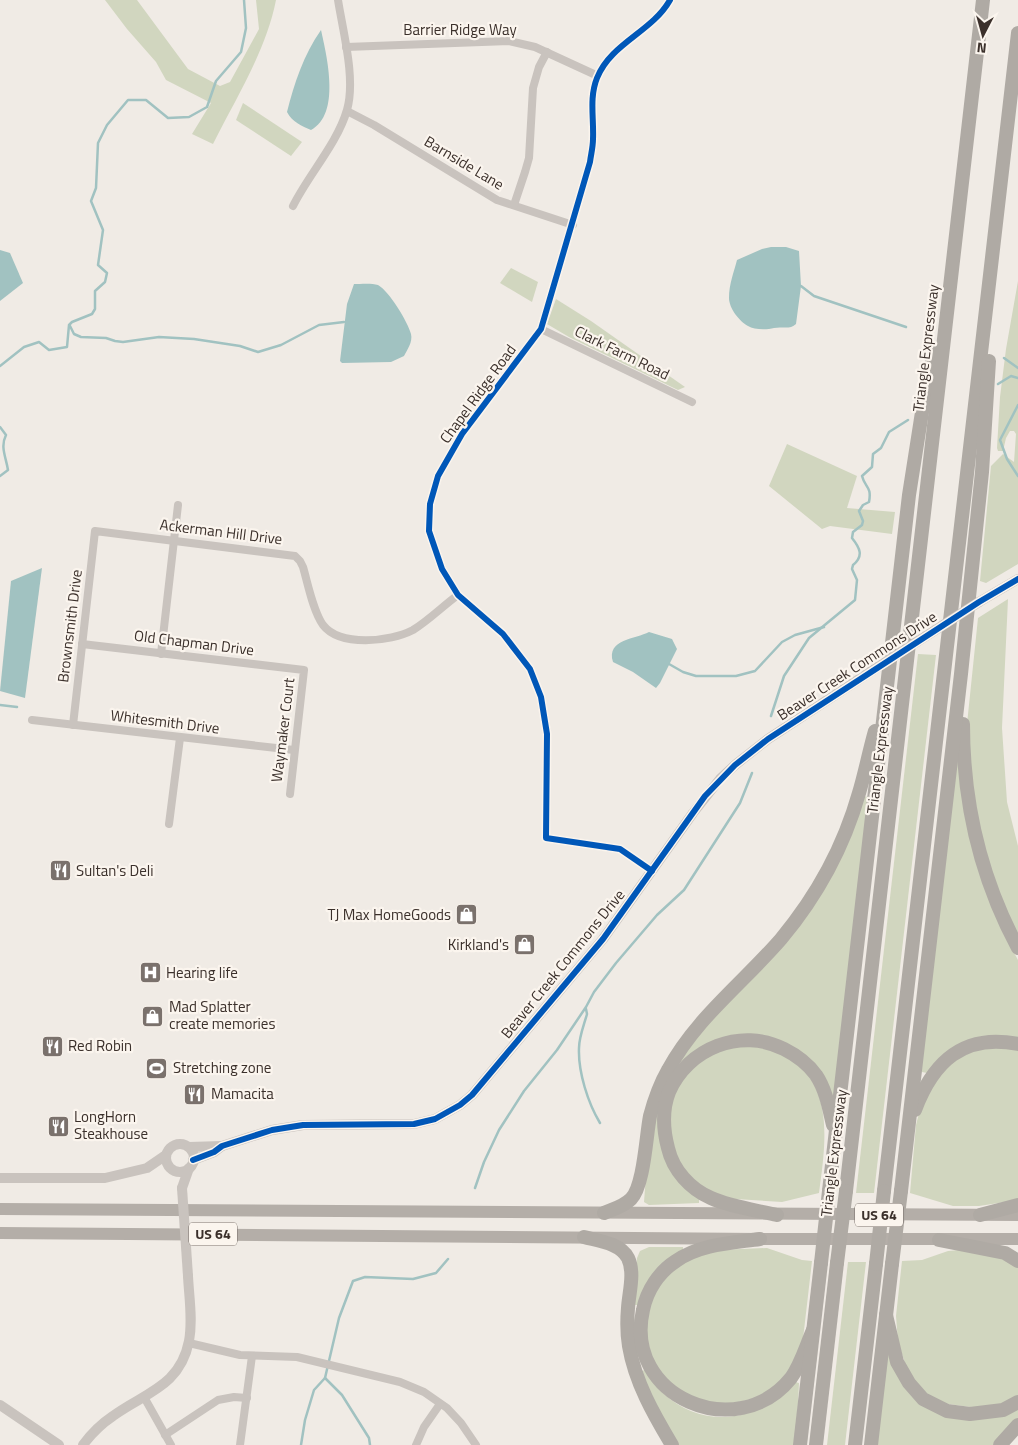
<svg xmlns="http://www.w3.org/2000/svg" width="1018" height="1445" viewBox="0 0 1018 1445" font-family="'Titillium Web',sans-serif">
<rect width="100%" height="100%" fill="#f0ebe5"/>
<!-- green -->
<g fill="#d1d6bf">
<path d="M105 0H137L188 69 220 86 230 82 259 29 256 0H276C266 51 236 98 213 144L192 134 211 103 166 80 156 62 127 29Z"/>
<polygon points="243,103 302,142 291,156 236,120"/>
<polygon points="511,268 538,282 532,302 500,283"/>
<polygon points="1018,281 1018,564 986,583 980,581 991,466 1003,454 1014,462 1016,434 1014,431 1010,431 1006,438 1003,451 998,451 997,448 1000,397 1006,349"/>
<polygon points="556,299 591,321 685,387 678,390 569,337 547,324"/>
<polygon points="787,444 857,476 847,508 895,512 892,534 830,526 822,529 769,486"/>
<polygon points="1008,599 1002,728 1007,802 1018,846 1018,939 999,897 974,808 967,724 978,618"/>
<polygon points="918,654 936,655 874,1193 856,1193"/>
<polygon points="955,756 959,756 1007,940 1018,960 1018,1039 994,1037 927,1073 922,1072 922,1041"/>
<polygon points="863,796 868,797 835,1100 819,1073 744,1036 679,1068 681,1056 693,1039 773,952"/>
<path d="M745 1044C755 1046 769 1046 778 1051 836 1078 826 1141 819 1193L782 1202 735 1199 712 1195 686 1176 669 1142V1104L685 1074 712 1053Z"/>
<polygon points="985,1046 1018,1048 1018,1200 979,1206 953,1206 910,1193 916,1125 922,1101 947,1063"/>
<polygon points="657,1108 659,1119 699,1199 699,1203 649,1205 644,1202 646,1175"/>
<polygon points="649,1247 683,1247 683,1250 638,1305 634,1305 637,1258 640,1251"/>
<polygon points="767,1248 802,1260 812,1261 803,1339 796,1361 769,1395 712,1408 663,1382 646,1349 645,1312 665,1274 681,1261 718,1250"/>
<polygon points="959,1250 980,1251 1018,1264 1018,1397 1006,1404 985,1409 941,1403 925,1393 909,1375 898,1342 896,1316 902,1261 922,1260 948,1251"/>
<polygon points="848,1262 866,1262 845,1445 827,1445"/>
<polygon points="886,1354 890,1354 938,1411 1018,1407 1018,1419 993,1445 876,1445"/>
<path d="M645 1370C651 1379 656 1387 664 1394 705 1431 761 1421 795 1382L799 1383 796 1445H676L658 1413 641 1371Z"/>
</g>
<!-- water -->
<g fill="#a1c2c1">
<path d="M321 30C327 57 341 114 311 130 302 126 292 122 287 112 294 84 304 54 321 30Z"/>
<path d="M771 247H786L799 251 801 286 796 324C790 330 782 326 774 328 767 330 754 330 748 326 739 321 729 308 729 298 729 284 734 272 737 260L762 249Z"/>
<polygon points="0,250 10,253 23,283 0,301"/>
<path d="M354 284C361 284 372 283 378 285 389 291 408 322 411 334 413 342 407 350 404 356L391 362 342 363 340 361 347 304Z"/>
<polygon points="42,568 25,698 0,691 11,581"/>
<path d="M649 632 672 639 677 649 660 683 656 688 633 672 613 662C606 639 636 639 649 632Z"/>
</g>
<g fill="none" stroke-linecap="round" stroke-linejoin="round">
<!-- stream -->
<g stroke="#a1c2c1" stroke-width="2.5">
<polyline points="801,286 814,296 906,327"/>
<polyline points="70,326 74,334 81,337 106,338 115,341 123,342 159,337 194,339 240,346 258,352 281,345 319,325 344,322"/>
<polyline points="1004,358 1018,368"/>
<polyline points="0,366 24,347 39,342 49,350 67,347 69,325 72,322 92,314 95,309 95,291 105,282 107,273 98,265 103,230 91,201 96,188 98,143 107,125 128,100 146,100 168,118 189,117 207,107 216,81 241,52 246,28 244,0"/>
<polyline points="998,384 1011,376 1018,378"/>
<polyline points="1018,405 1000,440 1007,459 1018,476"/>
<path d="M0 427 6 435C0 447 6 457 8 470L0 476"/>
<polyline points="669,664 683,672 696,676 736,676 755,671 782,642 795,635 824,627"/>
<polyline points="0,705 17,707"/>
<path d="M771 716 784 676 809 638 855 600 857 580 852 569 853 565C864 556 860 548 852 538L853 532 862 525 863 521 859 511 863 505 869 502C872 486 865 488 862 476L872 467 873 454 881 448 889 432 908 420"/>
<path d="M586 1009 587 1014C584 1025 579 1037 579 1048 578 1072 588 1103 600 1123"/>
<polyline points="475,1188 484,1162 499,1130 524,1091 557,1050 586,1007 594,992 616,963 657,915 684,890 740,803 752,773"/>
<polyline points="325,1378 342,1395 369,1438 370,1445"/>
<polyline points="301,1445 305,1420 314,1390 325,1378 339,1318 353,1281 365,1277 413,1279 436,1273 448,1259"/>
</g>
<!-- minor -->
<g stroke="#c9c3be" stroke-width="8">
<polyline points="346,47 509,41 535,47 598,76"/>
<polyline points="347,111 374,125 497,200 573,225"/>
<polyline points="514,205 525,172 529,158 533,88 539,67 547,52"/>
<path d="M293 206C309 174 337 144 347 110 356 79 343 32 338 0"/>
<polyline points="541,329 692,402"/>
<polyline points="82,644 304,670 290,794"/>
<polyline points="161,654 178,505"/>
<polyline points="32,720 294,750"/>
<path d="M73 725 95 531 295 556 300 561 303 567C308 584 313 611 323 625 340 647 390 642 413 630 428 621 444 605 458 595"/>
<polyline points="169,824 180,738"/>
<path d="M652 871 620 849 546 838 547 734 541 697 530 669 503 634 458 595 442 569 429 531 430 504 438 476 462 434 541 329 590 162C591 154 593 147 593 139 594 118 589 98 597 78 611 43 652 32 670 0"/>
<polyline points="189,1343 240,1355 297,1357 400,1382 424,1392 447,1408 461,1423 476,1445"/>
<polyline points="144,1397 171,1445"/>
<polyline points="165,1435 218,1400 234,1397 247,1398"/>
<polyline points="240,1445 252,1356"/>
<polyline points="416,1445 424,1427 440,1404"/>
</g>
<!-- tertiary -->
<g stroke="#c9c3be" stroke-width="10">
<polyline points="979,602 1018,579"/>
<circle cx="180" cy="1158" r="14"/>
<polyline points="189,1147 222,1146"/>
<polyline points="193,1160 214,1152 222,1146 272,1130 303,1125 414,1124 435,1119 460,1105 472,1095 493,1070 603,939 693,813 720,779 735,765 768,739 873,670"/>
<polyline points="0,1178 105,1178 147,1168 166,1155"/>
<polyline points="182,1188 189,1168"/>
<polyline points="0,1405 59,1445"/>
<path d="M83 1445C91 1434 101 1424 113 1416 144 1393 180 1387 189 1341 193 1320 189 1297 188 1276"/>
</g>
<!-- trunk -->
<g stroke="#b4aea8" stroke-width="12">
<polyline points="0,1209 1018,1215"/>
<polyline points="0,1233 760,1239 1018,1239"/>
</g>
<!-- motorway -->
<g stroke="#afaaa4" stroke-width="14">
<path d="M963 724C963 803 981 879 1018 948"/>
<path d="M915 1110C933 1062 963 1033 1018 1044"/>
<polyline points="829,1191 909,495 928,374 936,349"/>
<polyline points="846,1191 983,0"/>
<polyline points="884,1191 1018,33"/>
<polyline points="901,1191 961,674 982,472 989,361"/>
<path d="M604 1213C613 1209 623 1207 631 1199 644 1186 646 1136 650 1116 654 1101 660 1084 668 1070 696 1018 743 983 781 939 816 897 844 846 859 793 865 773 869 752 875 731"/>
<path d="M777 1215C756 1210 731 1207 711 1198 690 1189 673 1170 668 1148 663 1129 662 1110 669 1092 688 1048 741 1027 784 1049 796 1055 808 1064 816 1075 826 1090 829 1108 833 1125"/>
<polyline points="980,1215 1018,1205"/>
<path d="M584 1237C599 1241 620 1243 628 1258 635 1273 629 1292 628 1308 627 1320 627 1334 629 1346 635 1382 654 1415 672 1445"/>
<path d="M760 1239C732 1243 700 1244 676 1261 659 1272 647 1290 643 1310 623 1397 737 1445 791 1378 801 1364 806 1346 813 1330"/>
<polyline points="939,1240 1005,1253 1018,1261"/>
<polyline points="886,1315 897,1362 909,1383 923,1399 947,1411 970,1414 1003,1410 1018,1402"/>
<polyline points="800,1445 821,1263"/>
<polyline points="816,1445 837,1263"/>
<polyline points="855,1445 876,1264"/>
<polyline points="871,1445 892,1264"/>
<polyline points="1000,1445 1018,1425"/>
</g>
<!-- tertiary-bridge -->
<g stroke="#c9c3be" stroke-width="10">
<polyline points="873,670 979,602"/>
<polyline points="182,1188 188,1276"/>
</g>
<!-- motorway-bridge -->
<g stroke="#afaaa4" stroke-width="14">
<polyline points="821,1263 829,1191"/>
<polyline points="837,1263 846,1191"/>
<polyline points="876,1264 884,1191"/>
<polyline points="892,1264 901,1191"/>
</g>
<defs>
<g id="cycleway">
<path d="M652 871 620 849 546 838 547 734 541 697 530 669 503 634 458 595 442 569 429 531 430 504 438 476 462 434 541 329 590 162C591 154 593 147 593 139 594 118 589 98 597 78 611 43 652 32 670 0"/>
<polyline points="193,1160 214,1152 222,1146 272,1130 303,1125 414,1124 435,1119 460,1105 472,1095 493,1070 603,939 705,796 735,765 768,739 979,602 1018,579"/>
</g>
</defs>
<!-- cycleway casing -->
<use href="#cycleway" stroke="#fbf5ee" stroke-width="9"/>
<!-- cycleway -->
<use href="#cycleway" stroke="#0057b8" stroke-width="6"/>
</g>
<!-- icons -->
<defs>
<symbol id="restaurant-square" viewBox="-11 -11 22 22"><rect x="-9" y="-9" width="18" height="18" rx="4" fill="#7a716c" stroke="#fbf5ee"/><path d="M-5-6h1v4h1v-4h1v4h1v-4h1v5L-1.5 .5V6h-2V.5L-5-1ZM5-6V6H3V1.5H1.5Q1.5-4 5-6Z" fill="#fff"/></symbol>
<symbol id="shop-square" viewBox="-11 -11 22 22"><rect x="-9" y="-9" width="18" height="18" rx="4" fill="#7a716c" stroke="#fbf5ee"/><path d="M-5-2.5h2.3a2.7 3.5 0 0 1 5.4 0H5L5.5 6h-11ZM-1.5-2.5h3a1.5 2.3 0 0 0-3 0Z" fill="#fff"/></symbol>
<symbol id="hospital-square" viewBox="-11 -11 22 22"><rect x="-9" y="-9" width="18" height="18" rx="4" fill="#7a716c" stroke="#fbf5ee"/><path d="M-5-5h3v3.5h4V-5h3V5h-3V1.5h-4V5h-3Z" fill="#fff"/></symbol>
<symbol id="stadium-square" viewBox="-11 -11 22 22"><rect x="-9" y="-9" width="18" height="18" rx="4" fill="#7a716c" stroke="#fbf5ee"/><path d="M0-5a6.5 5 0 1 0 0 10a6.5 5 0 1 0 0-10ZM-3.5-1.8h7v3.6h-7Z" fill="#fff"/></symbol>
</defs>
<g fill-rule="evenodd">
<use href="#restaurant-square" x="48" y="858" width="25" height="25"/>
<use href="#shop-square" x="454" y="902" width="25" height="25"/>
<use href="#shop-square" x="512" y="932" width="25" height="25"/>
<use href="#hospital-square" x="138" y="960" width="25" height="25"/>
<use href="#shop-square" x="140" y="1004" width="25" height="25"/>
<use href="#restaurant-square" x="40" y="1034" width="25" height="25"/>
<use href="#stadium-square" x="144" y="1056" width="25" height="25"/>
<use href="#restaurant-square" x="182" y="1082" width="25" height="25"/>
<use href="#restaurant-square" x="46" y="1114" width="25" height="25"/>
</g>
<g text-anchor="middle" stroke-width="4.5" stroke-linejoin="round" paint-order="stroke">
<!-- shield labels -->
<g fill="#fbf5ee" stroke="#756b66" stroke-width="1">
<rect x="855" y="1203.5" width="48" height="23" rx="4"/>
<rect x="189" y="1222.5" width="48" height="23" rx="4"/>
</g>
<g font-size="14" font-weight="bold" fill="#3b302b">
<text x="879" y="1220">US 64</text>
<text x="213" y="1239">US 64</text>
</g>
<!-- street labels -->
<g font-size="15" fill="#3b302b" stroke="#fbf5ee">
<text x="460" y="35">Barrier Ridge Way</text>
<text transform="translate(464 163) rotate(31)" y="5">Barnside Lane</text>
<text transform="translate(926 348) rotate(-83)" y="5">Triangle Expressway</text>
<text transform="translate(622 353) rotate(26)" y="5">Clark Farm Road</text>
<text transform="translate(478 394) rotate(-54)" y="5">Chapel Ridge Road</text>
<text transform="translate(221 532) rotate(7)" y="5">Ackerman Hill Drive</text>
<text transform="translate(70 626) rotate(-83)" y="5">Brownsmith Drive</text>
<text transform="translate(194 643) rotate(7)" y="5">Old Chapman Drive</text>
<text transform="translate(857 666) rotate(-33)" y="5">Beaver Creek Commons Drive</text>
<text transform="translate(165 722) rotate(7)" y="5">Whitesmith Drive</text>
<text transform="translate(283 730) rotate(-83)" y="5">Waymaker Court</text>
<text transform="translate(880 750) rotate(-83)" y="5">Triangle Expressway</text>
<text transform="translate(563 964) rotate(-51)" y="5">Beaver Creek Commons Drive</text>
<text transform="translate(834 1153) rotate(-83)" y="5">Triangle Expressway</text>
</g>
<!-- poi labels -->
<g font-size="15" fill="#3b302b" stroke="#fbf5ee" text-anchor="start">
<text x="76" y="876">Sultan's Deli</text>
<text x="451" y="920" text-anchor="end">TJ Max HomeGoods</text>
<text x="509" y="950" text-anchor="end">Kirkland's</text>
<text x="166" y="978">Hearing life</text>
<text x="169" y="1012">Mad Splatter<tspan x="169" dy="17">create memories</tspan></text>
<text x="68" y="1051">Red Robin</text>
<text x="173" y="1073">Stretching zone</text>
<text x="211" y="1099">Mamacita</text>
<text x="74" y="1122">LongHorn<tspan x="74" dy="17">Steakhouse</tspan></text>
</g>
</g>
<!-- north arrow -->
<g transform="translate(983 35) rotate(186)" stroke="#fbf5ee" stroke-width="4" paint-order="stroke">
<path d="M0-4L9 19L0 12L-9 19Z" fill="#3b302b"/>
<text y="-8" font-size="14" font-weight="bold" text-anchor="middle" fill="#3b302b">N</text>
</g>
</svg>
